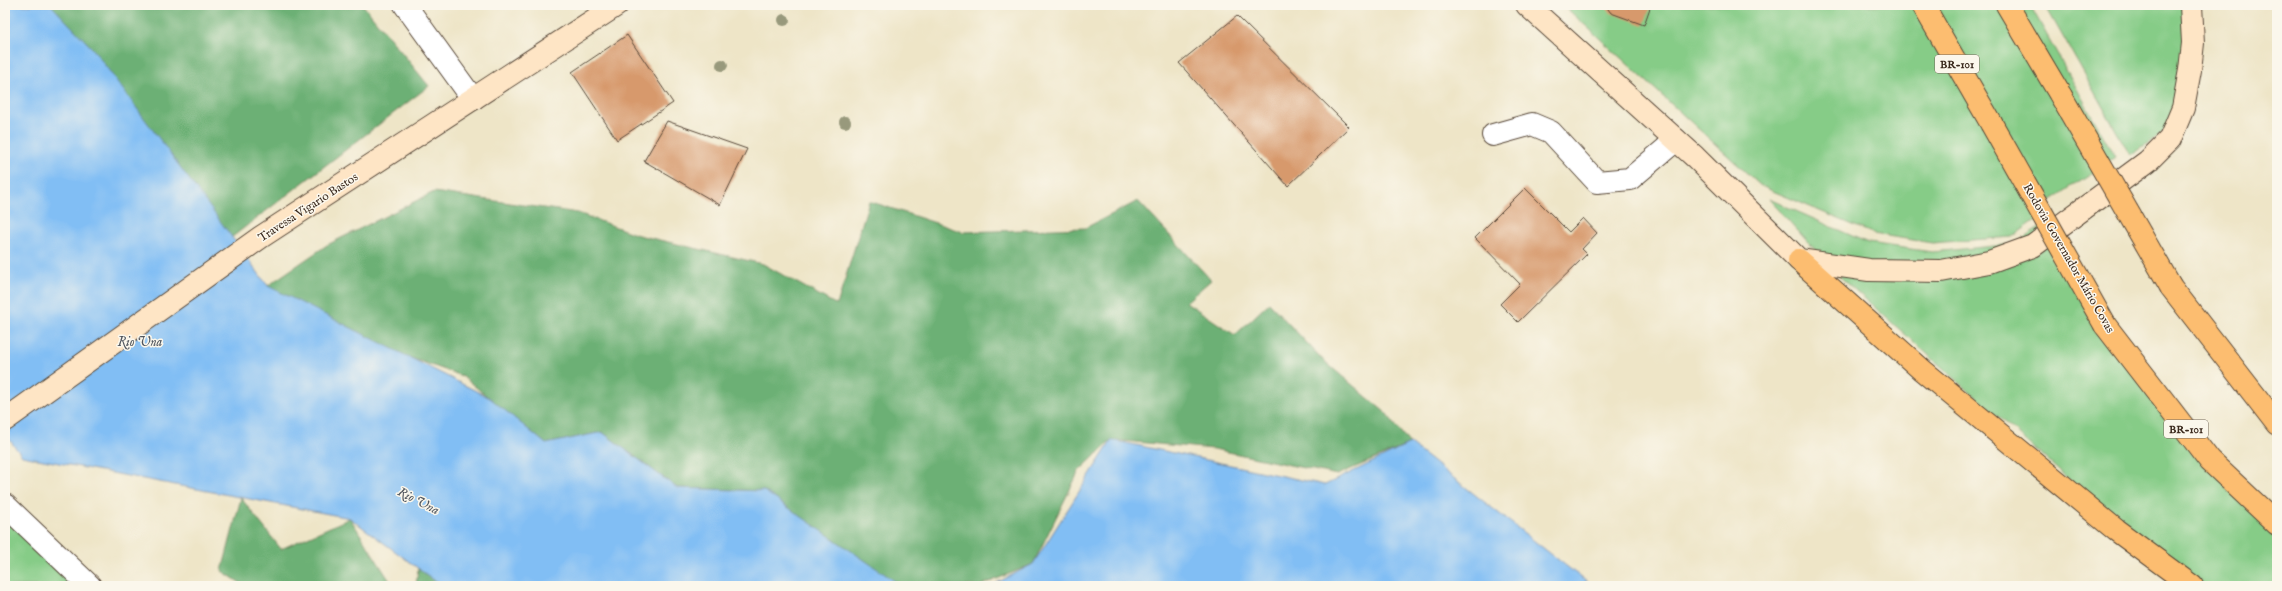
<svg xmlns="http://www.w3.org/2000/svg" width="2282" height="591" viewBox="0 0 2282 591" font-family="'IM FELL English',serif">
<rect width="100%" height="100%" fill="#fbf7ec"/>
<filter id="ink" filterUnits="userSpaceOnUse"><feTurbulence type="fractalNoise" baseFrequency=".025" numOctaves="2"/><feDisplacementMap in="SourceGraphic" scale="8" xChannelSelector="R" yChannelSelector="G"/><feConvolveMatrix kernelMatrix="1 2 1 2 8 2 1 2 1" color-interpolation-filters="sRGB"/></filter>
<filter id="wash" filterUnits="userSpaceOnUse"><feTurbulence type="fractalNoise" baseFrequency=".012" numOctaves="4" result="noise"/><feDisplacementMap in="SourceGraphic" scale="16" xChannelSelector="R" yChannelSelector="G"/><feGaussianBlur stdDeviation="0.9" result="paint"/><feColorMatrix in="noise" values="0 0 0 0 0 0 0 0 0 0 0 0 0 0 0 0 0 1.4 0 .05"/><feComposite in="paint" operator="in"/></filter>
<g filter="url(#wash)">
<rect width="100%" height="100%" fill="#eee5c7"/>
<!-- green -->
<g fill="#86cc87" stroke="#607b52">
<polygon points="1563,5 1917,5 2040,217 2012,237 1932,243 1874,234 1761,186"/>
<polygon points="1933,5 2030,5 2115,157 2047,203"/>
<polygon points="2045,5 2200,5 2175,125 2130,155"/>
<polygon points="1769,199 1868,243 1932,252 2015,244 2044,225 2102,328 2277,529 2277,586 2189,586 1837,274"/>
<polygon points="5,509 83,586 5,586"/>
</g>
<!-- forest -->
<g fill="#6cb074" stroke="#546d49">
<polygon points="43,5 363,5 429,86 227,241"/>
<polygon points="434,192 578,213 638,235 763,264 837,305 869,201 963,232 1085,228 1138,201 1211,280 1186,302 1235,335 1269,303 1324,361 1386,413 1410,444 1337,475 1214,449 1112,440 1079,471 1033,564 980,586 899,586 764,491 677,488 602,432 546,444 462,376 354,338 267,286 327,245"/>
<polygon points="241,498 281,549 350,518 393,586 245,586 222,571"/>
<polygon points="418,568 442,586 416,586"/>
</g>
<!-- water -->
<g fill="#81bef4" stroke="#5e7489">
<polygon points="5,5 51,5 93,49 268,286 490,398 546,444 602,432 677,488 764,491 902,586 442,586 350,518 22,456 5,434"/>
<polygon points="1112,440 1325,485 1410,444 1592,586 991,586 1033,564"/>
</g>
<g id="blocks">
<!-- building -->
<g fill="#d7996c">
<polygon points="1605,5 1651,5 1644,25 1611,13"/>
<polygon points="1237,16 1349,127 1288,186 1179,63"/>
<polygon points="627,35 673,103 617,140 572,72"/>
<polygon points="667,121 747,149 720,205 644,161"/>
<polygon points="1525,188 1569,232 1583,218 1597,233 1582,249 1587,254 1518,322 1500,304 1520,284 1475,238"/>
</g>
</g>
</g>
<g filter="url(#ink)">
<use href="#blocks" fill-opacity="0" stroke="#564637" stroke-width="1"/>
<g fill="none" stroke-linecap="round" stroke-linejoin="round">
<defs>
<g id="minor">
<polyline points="405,5 473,99"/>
<polyline points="1493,135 1532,124 1551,132 1597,182 1630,179 1676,140"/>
</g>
<polyline id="tertiary" points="5,505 90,586"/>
<g id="secondary">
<polyline points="1527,5 1695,157 1799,260 1869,270 1941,271 1989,262 2033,246 2148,161 2170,139 2183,108 2190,70 2193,43 2191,5"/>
<polyline points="5,420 261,237 617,5"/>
</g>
<g id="trunk">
<polyline points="1923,5 1991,123"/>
<polyline points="2007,5 2061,96"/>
<polyline points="1799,260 1922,370 2116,530 2192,586"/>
<polyline points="2171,287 2277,424"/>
<polyline points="2105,325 2210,461 2277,524"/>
</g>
</defs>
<!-- minor casing -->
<use href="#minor" stroke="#564637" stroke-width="24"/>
<!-- tertiary casing -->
<use href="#tertiary" stroke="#564637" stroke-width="24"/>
<!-- secondary casing -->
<use href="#secondary" stroke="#564637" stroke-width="24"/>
<!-- trunk casing -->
<use href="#trunk" stroke="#564637" stroke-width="24"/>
<!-- minor -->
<use href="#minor" stroke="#fff" stroke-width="22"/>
<!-- tertiary -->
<use href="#tertiary" stroke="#fff" stroke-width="22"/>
<!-- secondary -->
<use href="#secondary" stroke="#fee5c5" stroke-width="22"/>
<!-- trunk -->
<use href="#trunk" stroke="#fcbd6f" stroke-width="22"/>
<defs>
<g id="trunk-bridge">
<polyline points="2061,96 2171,287"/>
<polyline points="1991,123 2105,325"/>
</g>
</defs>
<!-- trunk-bridge casing -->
<use href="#trunk-bridge" stroke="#564637" stroke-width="24" stroke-linecap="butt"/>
<!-- trunk-bridge -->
<use href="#trunk-bridge" stroke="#fcbd6f" stroke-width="22"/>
</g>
<!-- trees -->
<g fill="#98997c">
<circle cx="784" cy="20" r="6"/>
<circle cx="722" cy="65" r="6"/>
<circle cx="845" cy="122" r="6"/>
</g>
</g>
<g text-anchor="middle" stroke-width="3" stroke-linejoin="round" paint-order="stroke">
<!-- shield labels -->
<g fill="#fbf7ec" stroke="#75685c" stroke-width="1">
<rect x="1935" y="55" width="44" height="18" rx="3"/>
<rect x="2164" y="420" width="44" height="18" rx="3"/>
</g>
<g font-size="11" font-weight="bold" fill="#3b2a1e">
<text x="1957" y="68">BR-101</text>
<text x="2186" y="433">BR-101</text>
</g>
<!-- street labels -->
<g font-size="12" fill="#3b2a1e" stroke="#fbf7ec">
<text transform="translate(308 207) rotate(-33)" y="4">Travessa Vigario Bastos</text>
<text transform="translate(2069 258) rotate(60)" y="4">Rodovia Governador Mário Covas</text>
</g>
<!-- water labels -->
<g font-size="13" font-style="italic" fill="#50565e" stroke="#fbf7ec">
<text x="140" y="346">Rio Una</text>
<text transform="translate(419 500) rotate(27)" y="5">Rio Una</text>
</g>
</g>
<!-- margin -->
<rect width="2282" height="591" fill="none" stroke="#fbf7ec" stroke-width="20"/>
</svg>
